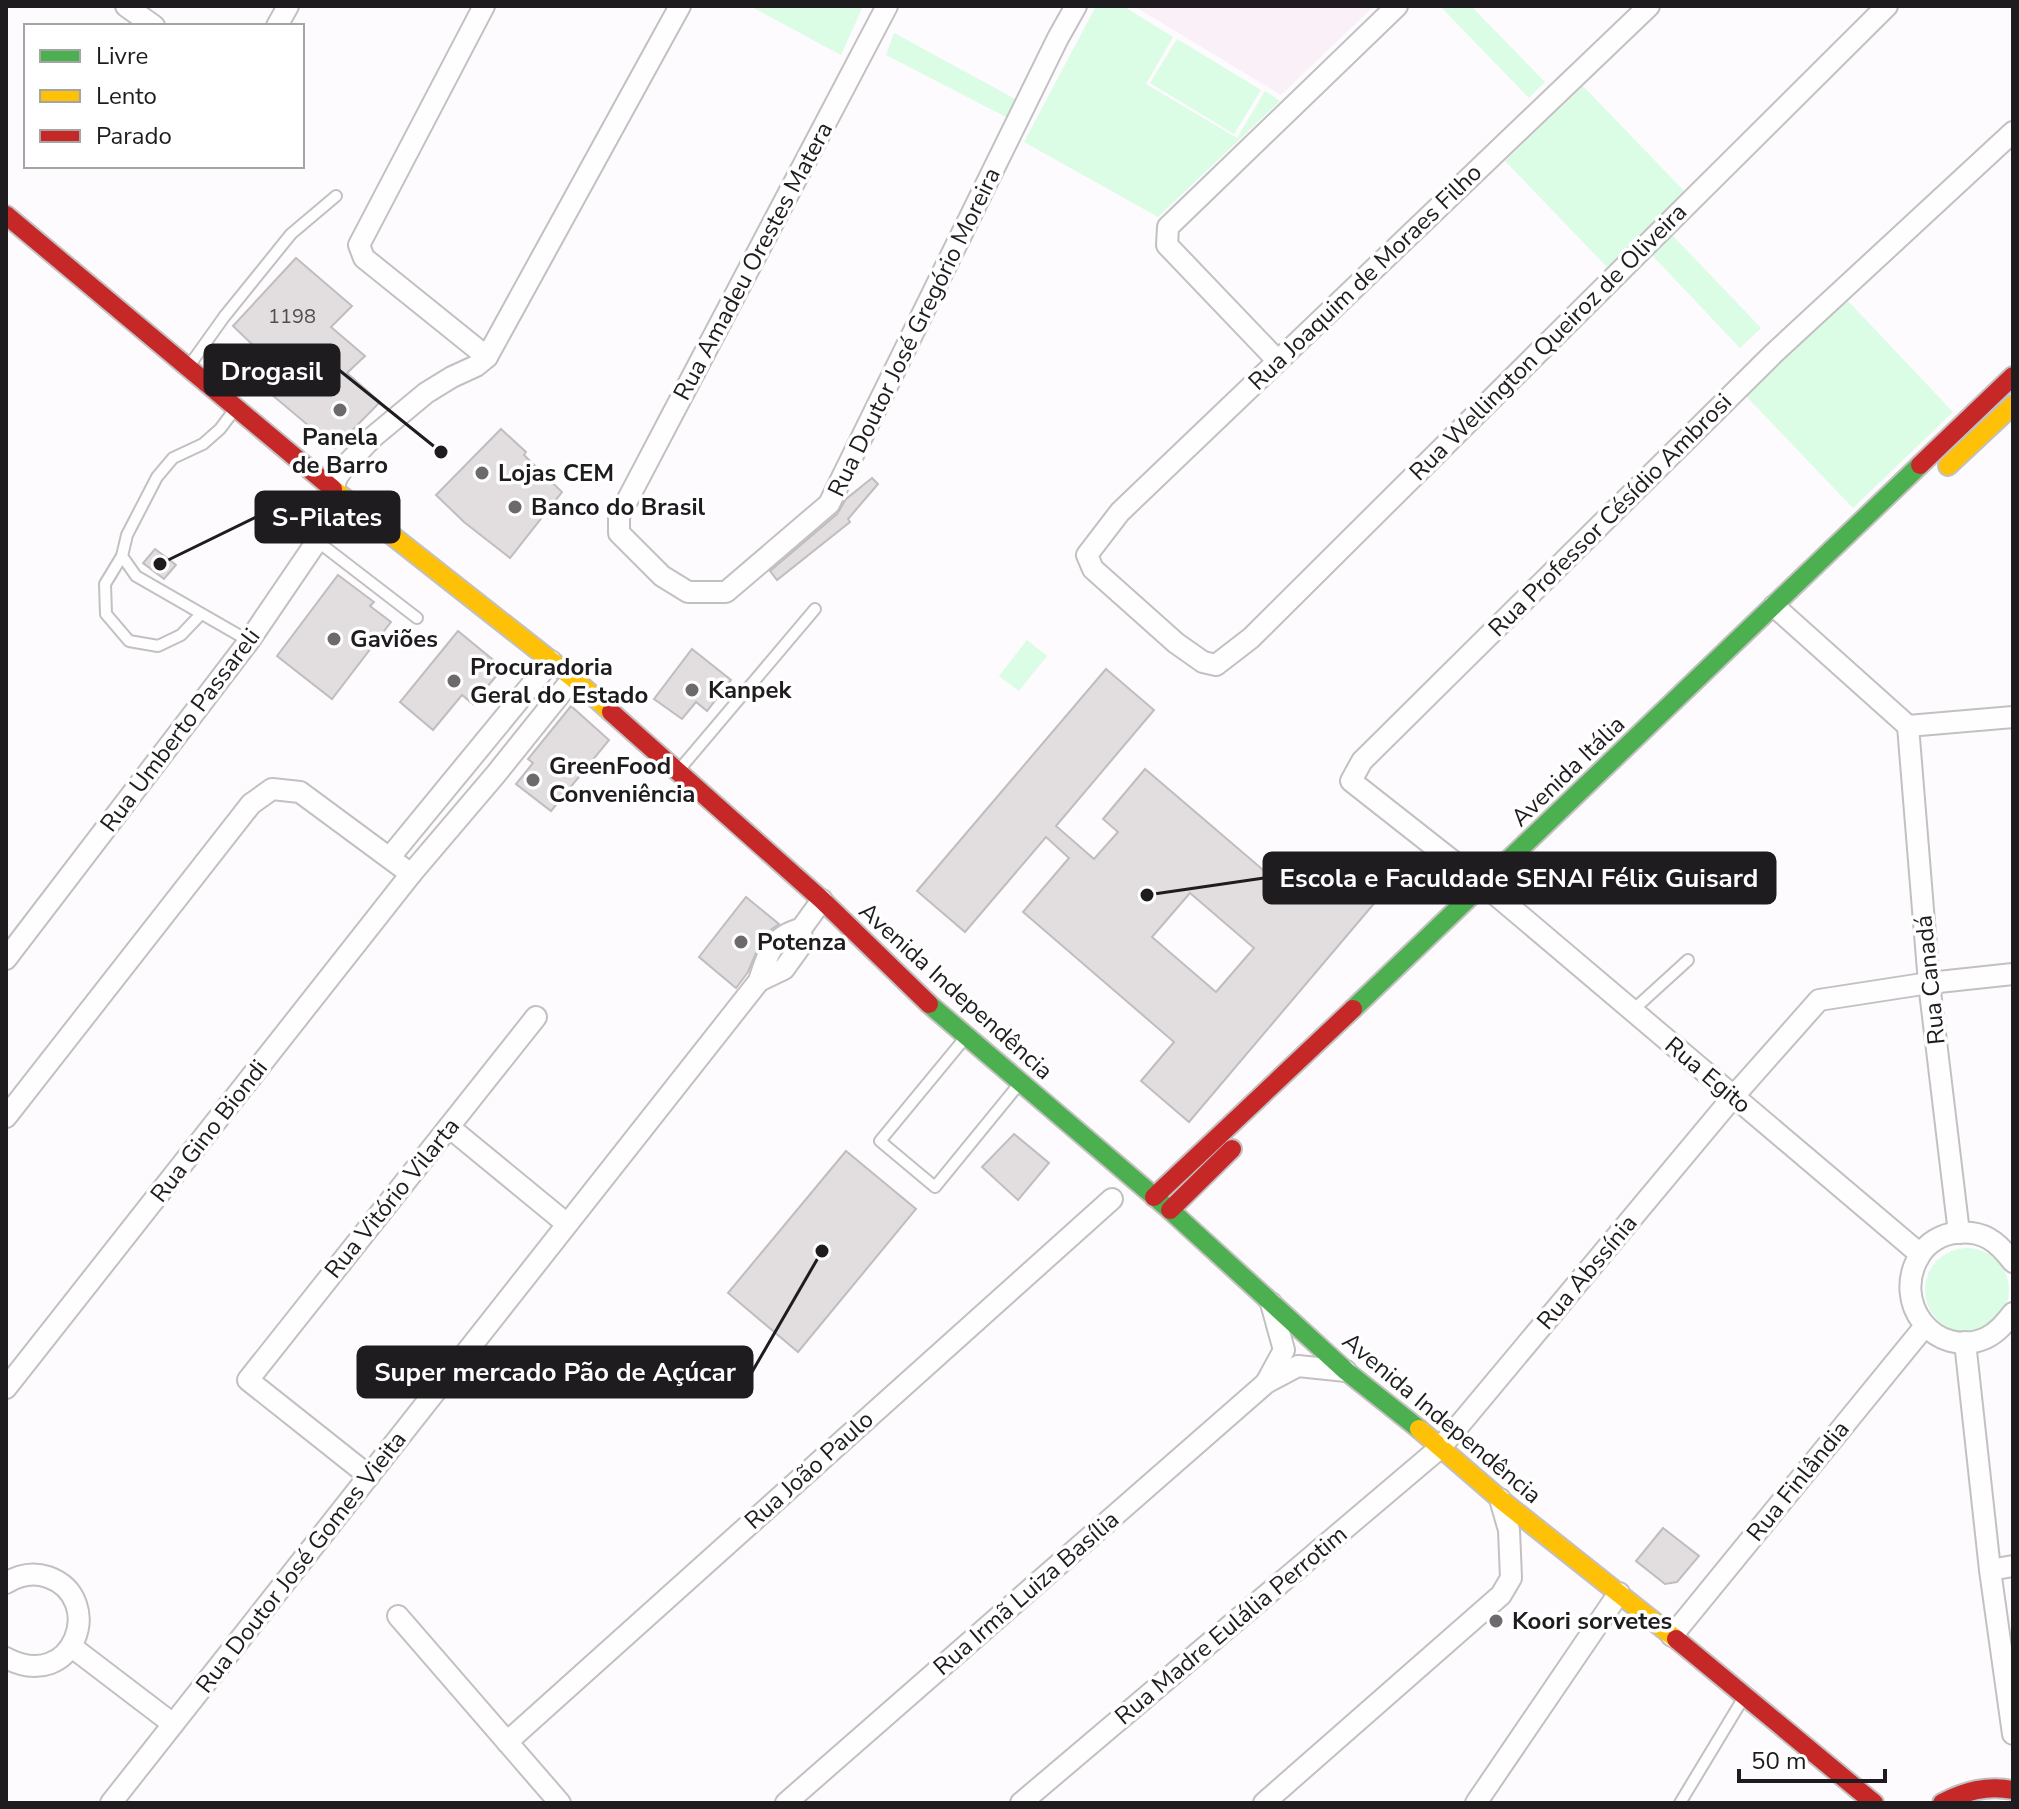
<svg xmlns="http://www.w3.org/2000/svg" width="2019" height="1809" viewBox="0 0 2019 1809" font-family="'Nunito Sans',sans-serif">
<rect width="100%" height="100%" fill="#fdfbfd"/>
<!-- built -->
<polygon fill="#faf0f8" points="1134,6 1374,6 1281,95"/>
<!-- green -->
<g fill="#dbfce5">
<polygon points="750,6 863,6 841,55"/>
<polygon points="1096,6 1123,6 1173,37 1146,84 1237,138 1265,91 1280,101 1158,217 1024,142"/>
<polygon points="1440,6 1471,6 1545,82 1529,98"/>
<polygon points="894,33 1019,101 1008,118 886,55"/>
<polygon points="1177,39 1261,90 1234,134 1150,83"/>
<polygon points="1583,86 1685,192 1607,267 1505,161"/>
<polygon points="1672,235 1761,328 1740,348 1652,255"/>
<polygon points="1847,300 1953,412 1853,508 1746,396"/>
<polygon points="1027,640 1047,656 1019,691 999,676"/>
<circle cx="1967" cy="1290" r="42"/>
</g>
<!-- building -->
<g fill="#e2dee0" stroke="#c0bdbf" stroke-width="2" fill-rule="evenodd">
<polygon points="296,258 352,306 331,327 365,356 347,373 380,402 335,448 271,394 287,378 233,326"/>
<polygon points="501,429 526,452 524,455 562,492 510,558 464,522 436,495"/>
<polygon points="872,478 878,484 848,519 850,522 777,580 770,571 837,514 846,499"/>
<polygon points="155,549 176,565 164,579 143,563"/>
<polygon points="338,575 374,602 370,606 391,622 332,699 277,656"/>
<polygon points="458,631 503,668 473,704 462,695 433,730 400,702"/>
<polygon points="692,649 731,680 707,711 696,702 682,719 654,699"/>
<path d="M1106 669 1154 710 1056 826 1094 859 1118 832 1103 819 1145 769 1296 898 1330 859 1377 900 1189 1122 1141 1081 1174 1042 1023 912 1069 858 1046 837 965 932 917 891ZM1190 893 1254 948 1216 992 1152 937Z"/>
<polygon points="571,706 609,740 551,811 516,784 533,763 528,759"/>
<polygon points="746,897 779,924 768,932 761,941 748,972 736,988 699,957"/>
<polygon points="1014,1134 1049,1163 1018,1200 982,1167"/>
<polygon points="846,1151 916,1209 798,1352 728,1293"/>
<polygon points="1663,1528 1699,1556 1677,1582 1665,1584 1636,1561"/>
</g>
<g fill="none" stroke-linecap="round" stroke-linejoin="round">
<defs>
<g id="lane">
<polyline points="189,366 224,317 291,234 336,196"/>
<polyline points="235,409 220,429 203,444 173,458 157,477 127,535 122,556 136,576 249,641"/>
<polyline points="317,541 417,618"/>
<polyline points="122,556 105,584 106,614 129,641 158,646 181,635 201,614"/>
<polyline points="679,770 815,609"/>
<polyline points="1632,1011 1688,960"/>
<polyline points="965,1038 880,1141 935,1187 1020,1083"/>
<polyline points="1680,1803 1744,1697"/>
</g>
<g id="street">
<polyline points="126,6 154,26"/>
<polyline points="484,6 359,245 364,258 487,357"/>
<polyline points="887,6 619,516 619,533 662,576 688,592 726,592 829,504 1058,38 1076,6"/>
<polyline points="1649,6 1120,512 1087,555 1093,569 1176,643 1203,662 1216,665 1251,638 1887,6"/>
<polyline points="277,26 288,6"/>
<polyline points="1277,360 1167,245 1168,227 1397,6"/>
<polyline points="1774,606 1908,726"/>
<polyline points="1908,726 1929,983 1959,1233"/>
<polyline points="1908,726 2013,717"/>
<polyline points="390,857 551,661"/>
<polyline points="6,959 249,641 317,541 337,477 345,466 373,437 426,393 452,377 476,366 487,357 680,6"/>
<polyline points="759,981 784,969 802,944 801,929 822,900"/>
<polyline points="6,1117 251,804 272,789 300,792 411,874"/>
<polyline points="449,1127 567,1224"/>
<polyline points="1920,1254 1496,895 1351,781 1362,761 1773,354 2013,132"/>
<path d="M2013 1262C1997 1241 1983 1230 1956 1233 1942 1234 1927 1243 1920 1255 1890 1302 1935 1360 1986 1338 1998 1332 2005 1323 2013 1313"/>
<polyline points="1965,1342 1990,1570 2013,1734"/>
<polyline points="1266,1383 1284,1350 1271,1303"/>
<polyline points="6,1388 411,874 496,774 573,678"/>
<polyline points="369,1476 248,1380 536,1017"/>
<polyline points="1990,1570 2013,1566"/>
<path d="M6 1583C19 1575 33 1572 48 1577 107 1598 74 1694 6 1658"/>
<polyline points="398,1616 560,1803"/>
<polyline points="1672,1636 1925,1326"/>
<polyline points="72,1647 173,1724"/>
<polyline points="507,1742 1112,1199"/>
<path d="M111 1803 759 981C767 955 772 936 801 929"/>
<polyline points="786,1803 1266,1383 1298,1366 1346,1371"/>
<polyline points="1021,1803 1441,1447 1733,1097 1819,1000 1929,983 2013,974"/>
<polyline points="1264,1803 1501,1595 1511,1578 1509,1530 1500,1499"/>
<polyline points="1476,1803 1619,1593"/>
</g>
<g id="fast">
<polyline points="929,1004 1170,1210 1346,1371 1419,1429"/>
<polyline points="1353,1009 1920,465"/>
</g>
<g id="slow">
<polyline points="1948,466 2013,405"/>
<polyline points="333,489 573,678 611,712"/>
<polyline points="1419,1429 1500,1499 1676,1639"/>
</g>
<g id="jam">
<polyline points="6,215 333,489"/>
<polyline points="1920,465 2013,376"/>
<polyline points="611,712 822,900 929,1004"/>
<polyline points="1154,1197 1353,1009"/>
<polyline points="1170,1210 1232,1149"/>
<polyline points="1676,1639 1874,1803"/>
<path d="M1942 1803C1965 1791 1987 1785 2013 1790"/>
</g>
</defs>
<!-- lane casing -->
<use href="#lane" stroke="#c3c0c2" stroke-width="14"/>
<!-- street casing -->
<use href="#street" stroke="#c3c0c2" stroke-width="24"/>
<!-- fast casing -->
<use href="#fast" stroke="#c3c0c2" stroke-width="22"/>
<!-- slow casing -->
<use href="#slow" stroke="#c3c0c2" stroke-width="22"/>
<!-- jam casing -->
<use href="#jam" stroke="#c3c0c2" stroke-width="22"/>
<!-- lane -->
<use href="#lane" stroke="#fffeff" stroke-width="10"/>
<!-- street -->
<use href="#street" stroke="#fffeff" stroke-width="20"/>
<!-- fast -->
<use href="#fast" stroke="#4caf50" stroke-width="18"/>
<!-- slow -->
<use href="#slow" stroke="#ffc107" stroke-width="18"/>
<!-- jam -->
<use href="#jam" stroke="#c62828" stroke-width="18"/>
</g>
<!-- markers -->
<g fill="#6d6a6d" stroke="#fff" stroke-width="3">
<circle cx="340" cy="410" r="8"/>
<circle cx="482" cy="473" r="8"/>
<circle cx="515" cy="507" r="8"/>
<circle cx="334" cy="639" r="8"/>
<circle cx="454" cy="681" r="8"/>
<circle cx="692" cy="690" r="8"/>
<circle cx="533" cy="780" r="8"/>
<circle cx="741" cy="942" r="8"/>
<circle cx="1496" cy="1621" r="8"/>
</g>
<g text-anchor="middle" stroke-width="7" stroke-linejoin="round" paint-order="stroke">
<!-- number labels -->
<g font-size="20" fill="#504c4f">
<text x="292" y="323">1198</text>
</g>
<!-- street labels -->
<g font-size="24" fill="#1f1c1f" stroke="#fff">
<text transform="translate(753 261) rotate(-62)" y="8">Rua Amadeu Orestes Matera</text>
<text transform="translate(1365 277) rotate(-44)" y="8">Rua Joaquim de Moraes Filho</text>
<text transform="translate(914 332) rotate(-64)" y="8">Rua Doutor José Gregório Moreira</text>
<text transform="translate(1548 342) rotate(-45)" y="8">Rua Wellington Queiroz de Oliveira</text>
<text transform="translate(1610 515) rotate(-45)" y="8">Rua Professor Césídio Ambrosi</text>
<text transform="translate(180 730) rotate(-53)" y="8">Rua Umberto Passareli</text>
<text transform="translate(1568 771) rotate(-44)" y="8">Avenida Itália</text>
<text transform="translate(1930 980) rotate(-96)" y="8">Rua Canadá</text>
<text transform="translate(956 991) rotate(42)" y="8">Avenida Independência</text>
<text transform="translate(1708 1075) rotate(40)" y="8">Rua Egito</text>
<text transform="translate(209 1131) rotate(-52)" y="8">Rua Gino Biondi</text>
<text transform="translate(392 1198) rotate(-51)" y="8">Rua Vitório Vilarta</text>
<text transform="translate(1587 1272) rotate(-50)" y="8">Rua Abssínia</text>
<text transform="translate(1442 1418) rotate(40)" y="8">Avenida Independência</text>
<text transform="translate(809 1470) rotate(-42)" y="8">Rua João Paulo</text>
<text transform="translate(1798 1481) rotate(-51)" y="8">Rua Finlândia</text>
<text transform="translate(301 1562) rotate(-52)" y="8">Rua Doutor José Gomes Vieita</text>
<text transform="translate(1026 1593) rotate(-41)" y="8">Rua Irmã Luiza Basília</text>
<text transform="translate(1231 1625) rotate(-40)" y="8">Rua Madre Eulália Perrotim</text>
</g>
<!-- poi labels -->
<g font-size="24" font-weight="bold" fill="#1f1c1f" stroke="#fff" text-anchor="start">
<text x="340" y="445" text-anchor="middle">Panela<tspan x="340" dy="28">de Barro</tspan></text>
<text x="498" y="481">Lojas CEM</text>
<text x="531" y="515">Banco do Brasil</text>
<text x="350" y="647">Gaviões</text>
<text x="470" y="675">Procuradoria<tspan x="470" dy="28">Geral do Estado</tspan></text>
<text x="708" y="698">Kanpek</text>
<text x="549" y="774">GreenFood<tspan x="549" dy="28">Conveniência</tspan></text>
<text x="757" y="950">Potenza</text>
<text x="1512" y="1629">Koori sorvetes</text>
</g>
</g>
<!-- callouts -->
<path fill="none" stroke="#1f1c1f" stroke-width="3" d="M441 452L339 370M160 564L256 517M1147 895L1264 878M822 1251L752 1372"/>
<g fill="#1f1c1f" stroke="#fff" stroke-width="3">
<circle cx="441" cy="452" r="8"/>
<circle cx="160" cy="564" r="8"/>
<circle cx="1147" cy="895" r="8"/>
<circle cx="822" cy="1251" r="8"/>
</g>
<g fill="#1f1c1f" stroke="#1f1c1f" stroke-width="3">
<rect x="205" y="345" width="134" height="50" rx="8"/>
<rect x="256" y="492" width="143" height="50" rx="8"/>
<rect x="1264" y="853" width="511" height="50" rx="8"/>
<rect x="358" y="1347" width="394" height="50" rx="8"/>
</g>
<g font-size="26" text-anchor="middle" font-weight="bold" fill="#fff">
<text x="272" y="380">Drogasil</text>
<text x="327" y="526">S-Pilates</text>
<text x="1519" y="887">Escola e Faculdade SENAI Félix Guisard</text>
<text x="555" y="1381">Super mercado Pão de Açúcar</text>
</g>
<!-- border -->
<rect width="2019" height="1809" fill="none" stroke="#1f1c1f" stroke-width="16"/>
<!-- legend -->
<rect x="24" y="24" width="280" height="144" fill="#ffffff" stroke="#a5a4a5" stroke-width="2"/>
<rect x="40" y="50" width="40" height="12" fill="#4caf50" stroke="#a5a4a5" stroke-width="2"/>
<text x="96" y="64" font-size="24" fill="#1f1c1f">Livre</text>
<rect x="40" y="90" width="40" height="12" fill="#ffc107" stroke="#a5a4a5" stroke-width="2"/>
<text x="96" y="104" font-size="24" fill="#1f1c1f">Lento</text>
<rect x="40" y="130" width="40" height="12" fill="#c62828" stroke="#a5a4a5" stroke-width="2"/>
<text x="96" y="144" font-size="24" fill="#1f1c1f">Parado</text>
<!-- scale -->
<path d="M1739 1769v12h146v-12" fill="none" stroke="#1f1c1f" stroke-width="4"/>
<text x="1751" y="1769" font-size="24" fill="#1f1c1f" stroke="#ffffff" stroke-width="6" paint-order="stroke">50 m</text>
</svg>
